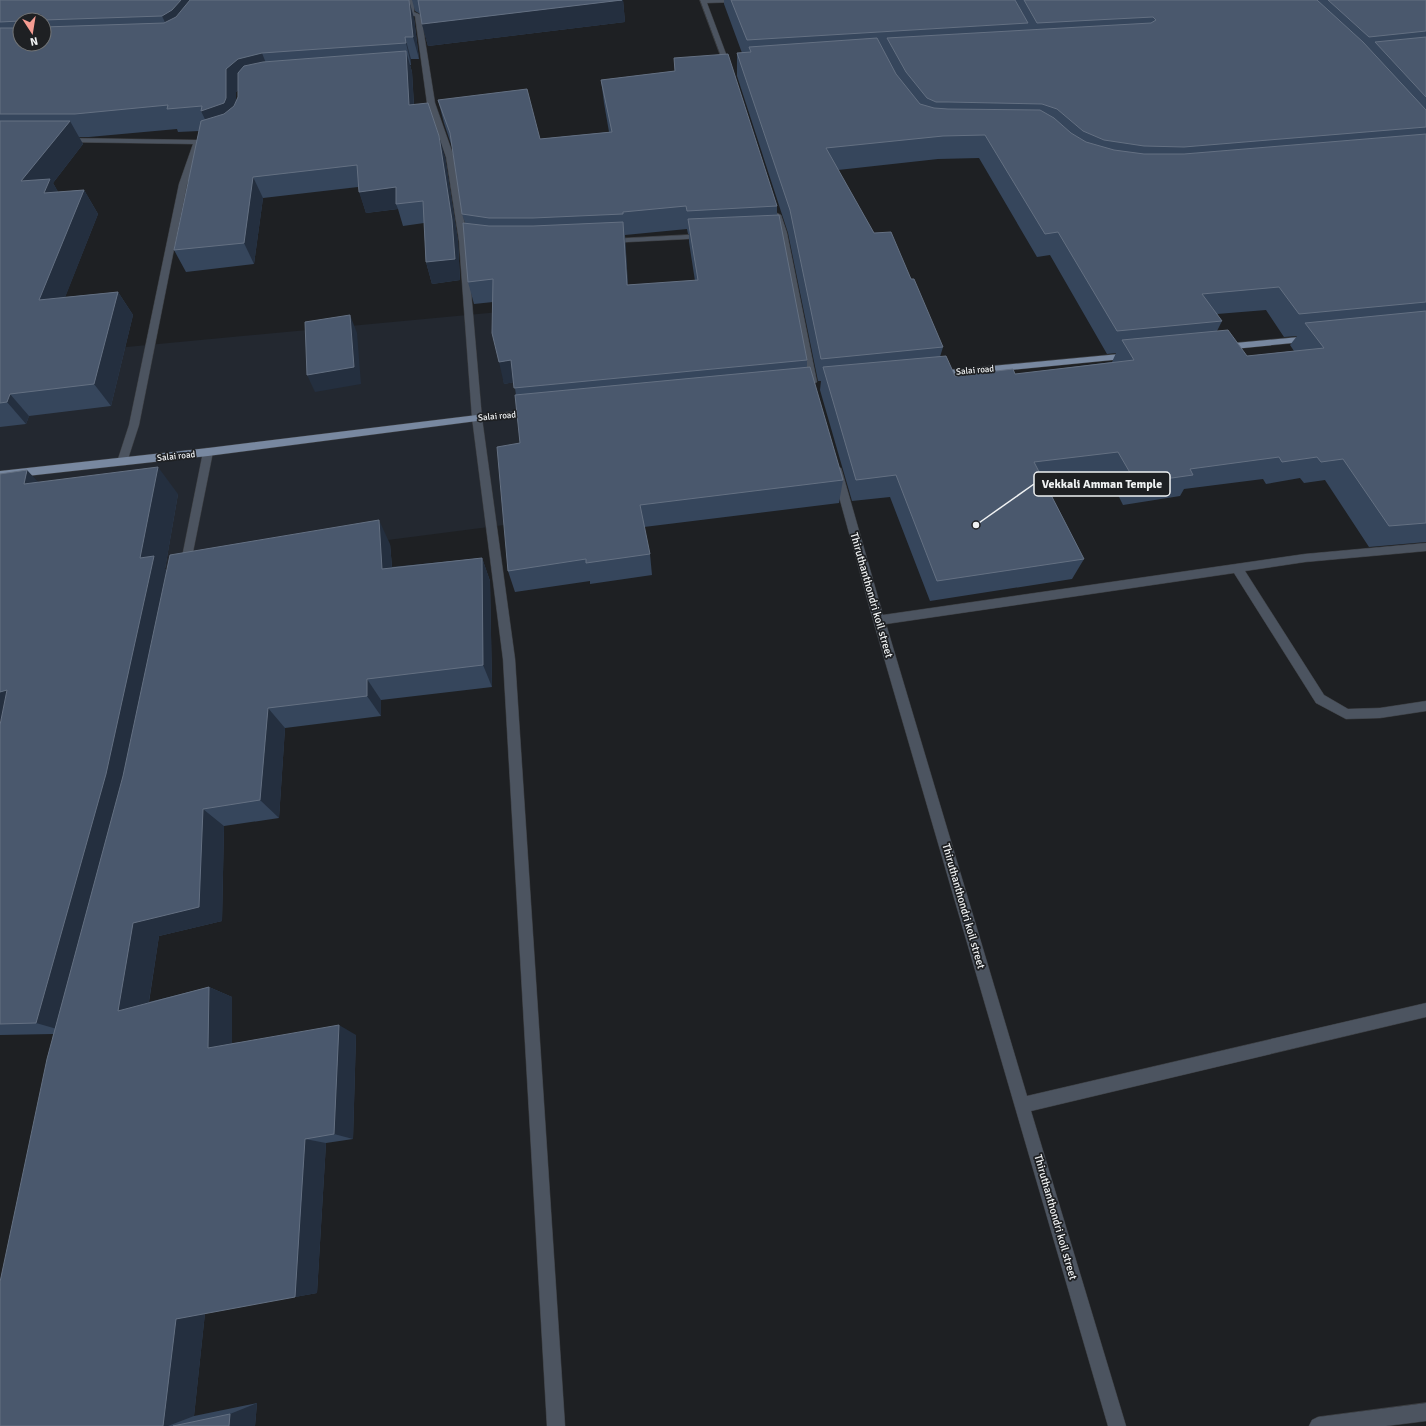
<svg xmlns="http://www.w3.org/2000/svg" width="1426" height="1426" viewBox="0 0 1426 1426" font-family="Signika,sans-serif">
<rect width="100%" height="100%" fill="#1e2023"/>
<!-- built -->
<polygon fill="#232830" points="764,287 821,484 0,590 0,359"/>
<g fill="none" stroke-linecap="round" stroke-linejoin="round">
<defs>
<g id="minor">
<polygon points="409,0 415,0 414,12 421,15 435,103 454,157 467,239 474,242 473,244 467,244 482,418 515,659 565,1426 547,1426 503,659 472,418 459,241 446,157 427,103 415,16 397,16 394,14 397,12 407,12"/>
<polygon points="700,0 741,0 738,2 707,3 732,70 731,71 726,70"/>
<polygon points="211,137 214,137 214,141 201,144 187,184 139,425 127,462 126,465 118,465 117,462 129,425 179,184 193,144 64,142 60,140 64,138 198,140"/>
<polygon points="774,213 777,213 781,215 787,233 817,382 812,385 807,382 779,233 773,215"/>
<polygon points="704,234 708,236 707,238 609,243 605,241 609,239"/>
<polygon points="208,448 212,449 213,452 190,567 189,570 185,571 181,570 180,567 203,452 204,449"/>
<polygon points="837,467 841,468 842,471 883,615 1305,554 1426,543 1426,551 1305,562 1245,571 1324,695 1348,709 1380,708 1426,701 1426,711 1380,718 1346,719 1316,703 1234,573 886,624 1027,1096 1426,1003 1426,1017 1031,1111 1126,1426 1108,1426 873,620 832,471 833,468"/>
<polygon points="1426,1403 1426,1421 1386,1426 1309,1426 1312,1420 1318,1417"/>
</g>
<g id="major">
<polygon points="1310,336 1315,339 1313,341 1224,350 1219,347 1224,344"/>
<polygon points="1130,353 1133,354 1135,356 1133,358 938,377 933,374 938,371"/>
<polygon points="533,410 538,413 536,415 477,421 208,456 0,479 0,471 208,448 477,415"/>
</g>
</defs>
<!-- minor casing -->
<use href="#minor" stroke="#3b3d40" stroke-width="1"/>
<!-- major casing -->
<use href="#major" stroke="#3b3d40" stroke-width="1"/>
<!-- minor -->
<use href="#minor" fill="#4c5460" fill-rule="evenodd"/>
<!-- major -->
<use href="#major" fill="#7888a0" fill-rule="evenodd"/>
</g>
<!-- wall -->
<g fill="#36465c" fill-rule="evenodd">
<path d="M0 0 414 18 419 59H411V65H410L412 72 414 105 445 157 458 241 460 280 432 284 426 262 424 223 403 226 398 209 366 213 358 187 263 198 254 264 186 272 174 250 199 131 178 132 177 129 89 137H79L83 144 53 183 58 192 84 190 98 214 65 297 118 292 133 315 111 406 29 416 26 424 0 427ZM20 20H44V44H20ZM238 90V97L236 103V92Z"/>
<polygon points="412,0 623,0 625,22 428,46 422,24 420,14 415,11"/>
<path d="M724 0H1426V542L1369 547 1325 480 1304 483 1300 478 1266 484 1263 479 1184 489 1180 496 1123 505 1107 473 1044 481 1084 559 1072 579 930 601 890 497 852 501 820 390 821 381H818L788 233 737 76V53H742L724 4ZM979 158 1037 257 1050 255 1107 354 1116 353 1112 362 1015 374 955 376 940 357 943 347 911 279 874 233 838 170 938 159ZM1266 310 1284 337 1297 336 1290 345 1294 351 1247 356 1217 331 1222 321 1217 314Z"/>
<path d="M674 58 777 206V215L807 360V368L843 480 839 503 644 527 650 554 652 575 590 584V581L515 592 508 571 520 443 516 395 514 382 504 384 493 302 474 304 468 282 465 223 462 214 452 147 444 123 438 100 540 139 609 132 604 103 601 80 675 71ZM687 229 688 234H689V242L695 281 628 285 625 235Z"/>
<polygon points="0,474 39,482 178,494 165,569 167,571 390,544 392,567 482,558 490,581 492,687 381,700 381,716 285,728 279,818 224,826 222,921 159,936 149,1002 209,987 232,997 232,1043 356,1035 353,1139 326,1143 317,1293 205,1313 194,1416 257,1403 255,1426 0,1426 53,1034 0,1035 0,725 1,720 0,720"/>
</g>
<!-- shaded-wall -->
<g fill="#242f3f">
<polygon points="181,0 202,0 173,39 162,16"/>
<polygon points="409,0 414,18 419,59 413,37"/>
<polygon points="623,0 625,22 428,46 422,24"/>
<polygon points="405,37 411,59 411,65 406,43"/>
<polygon points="406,51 412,72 415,127 409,105"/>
<polygon points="262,53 271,76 248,82 236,92 236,121 212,134 201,111 226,69 238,59"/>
<polygon points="70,121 83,144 53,183 64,202 59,216 21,181"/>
<polygon points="439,136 445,157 458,241 460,280 432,284 426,262"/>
<polygon points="253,177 263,198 254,264 244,243"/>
<polygon points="396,187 396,204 398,209 366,213 359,192"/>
<polygon points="84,190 98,214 55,323 39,300"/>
<polygon points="623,222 625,244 629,307 627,285"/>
<polygon points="118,292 133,315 111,406 94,384"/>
<polygon points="350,315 357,333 361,384 315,392 307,375"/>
<polygon points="511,360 516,382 504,384 499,362"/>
<polygon points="10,394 29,416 26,424 7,402"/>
<polygon points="158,467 178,494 165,569 175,581 71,1033 36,1023 140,558"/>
<polygon points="27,470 52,497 24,484"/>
<polygon points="379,520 390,544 394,592 382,569"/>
<polygon points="482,558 490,581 492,687 483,665"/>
<polygon points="367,679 381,700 381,716 367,696"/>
<polygon points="7,690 37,713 0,720 0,692"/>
<polygon points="268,708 285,728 279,818 260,800"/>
<polygon points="203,809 224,826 222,921 159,936 146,1020 118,1011 133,923"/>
<polygon points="209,987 232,997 232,1056 208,1048"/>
<polygon points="339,1025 356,1035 353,1139 334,1134"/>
<polygon points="305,1139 326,1143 317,1293 295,1297"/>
<polygon points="205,1313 194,1416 168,1426 163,1426 176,1319"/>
<polygon points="257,1403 255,1426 229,1426 230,1414"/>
</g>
<!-- building -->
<g fill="#4a586d" stroke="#647082">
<polygon points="0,0 181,0 172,10 162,16 44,20 20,20 20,21 0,22"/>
<polygon points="190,0 409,0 413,37 405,37 406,43 262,53 238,59 226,69 226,98 224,103 201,111 202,106 167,109 168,105 75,114 0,114 0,28 20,28 20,44 44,44 44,27 164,23 176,17"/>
<polygon points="418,0 622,0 422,24"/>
<polygon points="731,0 1015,0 1028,23 747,40"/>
<polygon points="1024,0 1317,0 1363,42 1426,110 1426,127 1184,147 1144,146 1104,140 1083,131 1057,109 1042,104 948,102 936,102 927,98 906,72 887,38 1151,23 1156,20 1153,17 1037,23"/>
<polygon points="1328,0 1426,0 1426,31 1369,37"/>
<polygon points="1426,37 1426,97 1375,42"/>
<polygon points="877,38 896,74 920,104 934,108 948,109 1040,110 1054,118 1071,133 1086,142 1114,150 1144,154 1184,154 1426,134 1426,302 1299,314 1279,287 1202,294 1222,321 1117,331 1058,232 1045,234 985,135 943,136 826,148 874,233 891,232 911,279 914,279 943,347 821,359 790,210 737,53 751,52 749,47"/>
<polygon points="406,51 409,105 428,103 439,136 452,220 455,259 426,262 423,201 396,204 396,187 359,192 357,165 253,177 244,243 174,250 201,121 224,114 234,106 238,97 238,73 244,66 263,62"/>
<polygon points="728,54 777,206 687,211 686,206 623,212 623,214 533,218 489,218 462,214 450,133 438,100 527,89 540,139 612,132 601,80 675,71 674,58"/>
<polygon points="0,121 70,121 21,181 50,179 44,193 84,190 39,300 118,292 94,384 10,394 7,402 0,403"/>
<polygon points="779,215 807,360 514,388 511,360 499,362 492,333 493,279 468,282 463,223 489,226 533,226 623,222 627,285 698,280 688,219"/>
<polygon points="1426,311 1426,523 1389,526 1343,459 1321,462 1317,457 1282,462 1279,457 1190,469 1193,475 1136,483 1118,452 1034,462 1084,559 937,581 896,475 856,480 823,367 946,356 955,376 1013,369 1015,374 1134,360 1122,340 1228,330 1247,356 1324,348 1305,323"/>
<polygon points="350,315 354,367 307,375 305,322"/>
<polygon points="810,367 843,480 640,505 650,554 586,563 586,559 508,571 497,447 520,443 515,395"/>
<polygon points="158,467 140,558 154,556 106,774 36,1023 0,1024 0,725 7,690 0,692 0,474 27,470 24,484"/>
<polygon points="379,520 382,569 482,558 483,665 367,679 367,696 268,708 260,800 203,809 199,907 133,923 118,1011 209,987 208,1048 339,1025 334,1134 305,1139 295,1297 176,1319 163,1426 0,1426 0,1282 47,1059 123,776 170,555"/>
<polygon points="230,1414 229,1426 173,1426"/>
</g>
<g text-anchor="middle" stroke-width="3.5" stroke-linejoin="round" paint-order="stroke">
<!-- far-street labels -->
<g font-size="9" fill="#f0f2f3" stroke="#1e2023">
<text transform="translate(975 370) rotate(-5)" y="3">Salai road</text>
<text transform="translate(497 416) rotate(-5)" y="3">Salai road</text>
<text transform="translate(176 456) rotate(-6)" y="3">Salai road</text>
</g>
<!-- street labels -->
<g font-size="11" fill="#f0f2f3" stroke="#1e2023">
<text transform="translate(872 595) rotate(74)" y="4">Thiruthanthondri koil street</text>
<text transform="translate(964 906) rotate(74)" y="4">Thiruthanthondri koil street</text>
<text transform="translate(1056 1217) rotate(74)" y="4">Thiruthanthondri koil street</text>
</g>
</g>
<!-- callouts -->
<path fill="none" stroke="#f0f2f3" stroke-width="1.5" d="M976 525L1034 484"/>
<circle fill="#f0f2f3" stroke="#1e2023" stroke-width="1.5" cx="976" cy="525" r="4"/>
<rect fill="#1e2023" stroke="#f0f2f3" stroke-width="1.5" x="1034" y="472" width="136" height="24" rx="4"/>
<g font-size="12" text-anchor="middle" font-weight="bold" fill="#f0f2f3">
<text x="1102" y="488">Vekkali Amman Temple</text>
</g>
<!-- north arrow -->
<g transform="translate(32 32) rotate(168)"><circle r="19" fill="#1e2023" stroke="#727476"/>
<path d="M0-3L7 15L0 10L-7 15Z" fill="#f59c92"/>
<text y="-6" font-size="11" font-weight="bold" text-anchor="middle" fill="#f0f2f3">N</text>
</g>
</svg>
